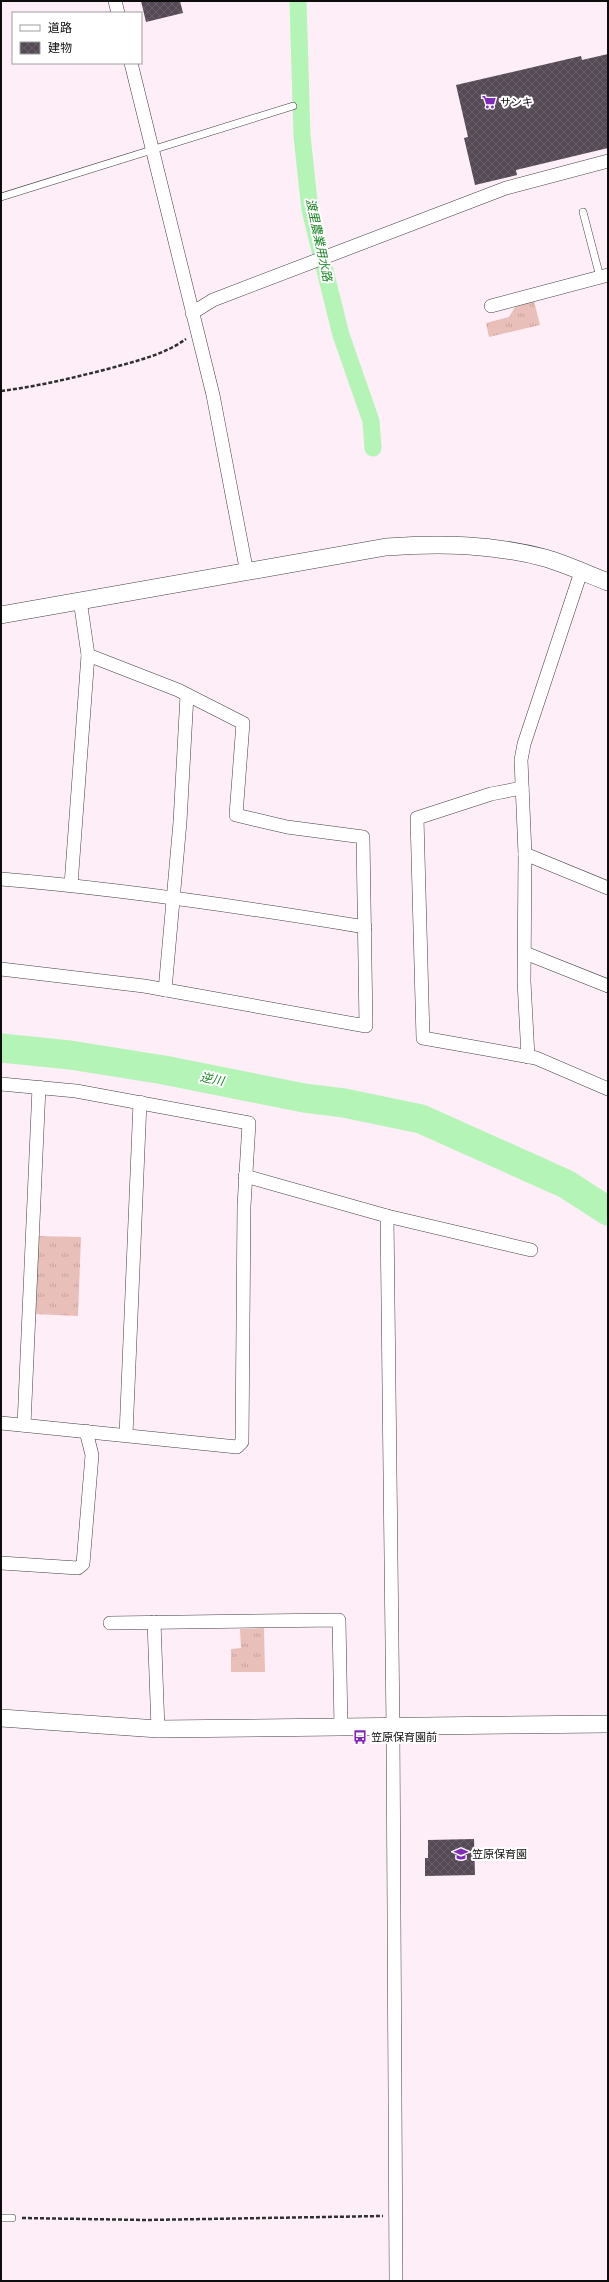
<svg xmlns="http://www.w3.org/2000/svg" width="609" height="2282" viewBox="0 0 609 2282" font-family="'Crimson Pro','Noto Sans JP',serif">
<defs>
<pattern id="grass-tufts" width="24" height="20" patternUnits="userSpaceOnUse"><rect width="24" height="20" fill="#e8bfb9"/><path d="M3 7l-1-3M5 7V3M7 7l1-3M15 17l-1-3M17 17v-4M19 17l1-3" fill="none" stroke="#c6a39e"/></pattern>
<pattern id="building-cross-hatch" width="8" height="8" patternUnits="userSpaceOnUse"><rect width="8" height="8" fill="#554a55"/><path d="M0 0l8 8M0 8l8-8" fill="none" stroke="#686068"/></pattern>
</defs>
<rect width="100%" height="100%" fill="#feeef7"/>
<!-- grass -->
<g fill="url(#grass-tufts)">
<polygon points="534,301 540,325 489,337 486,323 509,317 515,307"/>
<polygon points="37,1236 81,1237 78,1316 34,1314"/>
<polygon points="264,1628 265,1672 231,1672 231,1649 241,1648 240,1629"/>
</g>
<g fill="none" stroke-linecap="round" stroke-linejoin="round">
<!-- canal -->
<polyline stroke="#b4f4b6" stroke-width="17" points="298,1 302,136 310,210 341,335 371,421 373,448"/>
<!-- river -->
<polyline stroke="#b4f4b6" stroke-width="29" points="1,1048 70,1055 164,1070 304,1098 344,1103 421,1119 566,1184 608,1211"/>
</g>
<!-- building -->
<g fill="url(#building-cross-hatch)">
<polygon points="141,1 180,1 183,13 146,22"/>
<polygon points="608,54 608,148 516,170 517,175 475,185 464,138 468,137 456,85 581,56 582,60"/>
<polygon points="474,1839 475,1875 425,1876 425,1858 428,1858 428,1840"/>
</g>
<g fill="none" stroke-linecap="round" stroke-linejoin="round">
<defs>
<g id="service">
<polyline points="1,197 293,106"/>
<polyline points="583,212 600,277"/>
<polyline points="1,2218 12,2218"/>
</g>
<g id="minor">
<polyline points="115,1 118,13"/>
<polyline points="131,63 213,395 247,573"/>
<polyline points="491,306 608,275"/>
<polyline points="192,313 213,300 506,188 608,161"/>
<polyline points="581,572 524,744 521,760 525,854 608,888"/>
<polyline points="522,788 491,794 417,818 423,1038 536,1058 608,1089"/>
<polyline points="525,854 524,981 528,1057"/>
<path d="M1 879C123 889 244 907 365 927"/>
<polyline points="71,885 88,655"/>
<polyline points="525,953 608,986"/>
<polyline points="1,969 144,986 366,1026 363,837 287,827 236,815 243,723 178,690 88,655 80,600"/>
<polyline points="165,990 180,822 187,695"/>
<polyline points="1,1084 76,1091 249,1123 244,1206 242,1442 237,1447 1,1423"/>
<polyline points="245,1176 387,1216 531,1250"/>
<polyline points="387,1216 393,1728 396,2281"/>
<polyline points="24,1425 39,1087"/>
<polyline points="126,1435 140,1102"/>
<polyline points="1,1563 78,1568 83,1564 92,1455 86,1431"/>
<polyline points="154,1622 158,1729"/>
<polyline points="110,1623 339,1620 341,1728"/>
</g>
<g id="tertiary">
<path d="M1 615 386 547C440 543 492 544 545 558 566 564 587 574 608 582"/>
<polyline points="1,1718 158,1729 608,1724"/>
</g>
</defs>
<!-- service casing -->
<use href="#service" stroke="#404040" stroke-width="8"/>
<!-- minor casing -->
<use href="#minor" stroke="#404040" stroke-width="14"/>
<!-- tertiary casing -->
<use href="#tertiary" stroke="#404040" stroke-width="18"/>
<!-- path -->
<g stroke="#2f2f2f" stroke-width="2.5" stroke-dasharray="4 2" stroke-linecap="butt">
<path d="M1 391C40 386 77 377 115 367 140 360 165 354 186 339"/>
<polyline points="22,2218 146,2220 383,2216"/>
</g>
<!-- service -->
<use href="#service" stroke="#fff" stroke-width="7"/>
<!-- minor -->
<use href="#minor" stroke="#fff" stroke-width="13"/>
<!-- tertiary -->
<use href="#tertiary" stroke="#fff" stroke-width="17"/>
</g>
<!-- icons -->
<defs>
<symbol id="supermarket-bare" viewBox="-9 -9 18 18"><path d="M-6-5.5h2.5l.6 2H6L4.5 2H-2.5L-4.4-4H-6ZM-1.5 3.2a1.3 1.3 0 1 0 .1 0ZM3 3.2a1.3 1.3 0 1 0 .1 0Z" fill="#812ab8" stroke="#fff" stroke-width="2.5" paint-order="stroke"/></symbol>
<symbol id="bus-bare" viewBox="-9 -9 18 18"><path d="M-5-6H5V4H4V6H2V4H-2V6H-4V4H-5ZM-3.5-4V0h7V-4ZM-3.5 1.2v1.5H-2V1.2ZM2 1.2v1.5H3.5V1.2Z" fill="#812ab8" stroke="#fff" stroke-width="2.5" paint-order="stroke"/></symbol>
<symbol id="school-bare" viewBox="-9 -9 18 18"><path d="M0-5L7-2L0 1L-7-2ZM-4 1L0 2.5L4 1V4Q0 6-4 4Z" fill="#812ab8" stroke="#fff" stroke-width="2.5" paint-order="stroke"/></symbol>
</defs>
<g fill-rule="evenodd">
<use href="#supermarket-bare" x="479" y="92" width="20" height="20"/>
<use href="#bus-bare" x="350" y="1727" width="20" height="20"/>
<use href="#school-bare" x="451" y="1844" width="20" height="20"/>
</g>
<g text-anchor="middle" stroke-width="4" stroke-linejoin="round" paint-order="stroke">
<!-- poi labels -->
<g font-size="11" fill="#0d0d0d" stroke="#fff" text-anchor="start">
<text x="500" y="106">サンキ</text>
<text x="371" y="1741">笠原保育園前</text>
<text x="472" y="1858">笠原保育園</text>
</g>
<!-- water labels -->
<g font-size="12" font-style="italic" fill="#1a8624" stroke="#fff">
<text transform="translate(319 240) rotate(78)" y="4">渡里農業用水路</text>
<text transform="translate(212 1079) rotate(11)" y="4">逆川</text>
</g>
</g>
<!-- border -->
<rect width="609" height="2282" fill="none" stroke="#0d0d0d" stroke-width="4"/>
<!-- legend -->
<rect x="12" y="12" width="130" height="52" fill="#ffffff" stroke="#9e9e9e"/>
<rect x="20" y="25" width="20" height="6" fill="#ffffff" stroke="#9e9e9e"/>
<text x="48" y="32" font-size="12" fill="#0d0d0d">道路</text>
<rect x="20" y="42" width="20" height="12" fill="url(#building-cross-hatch)" stroke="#9e9e9e"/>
<text x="48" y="52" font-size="12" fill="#0d0d0d">建物</text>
</svg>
